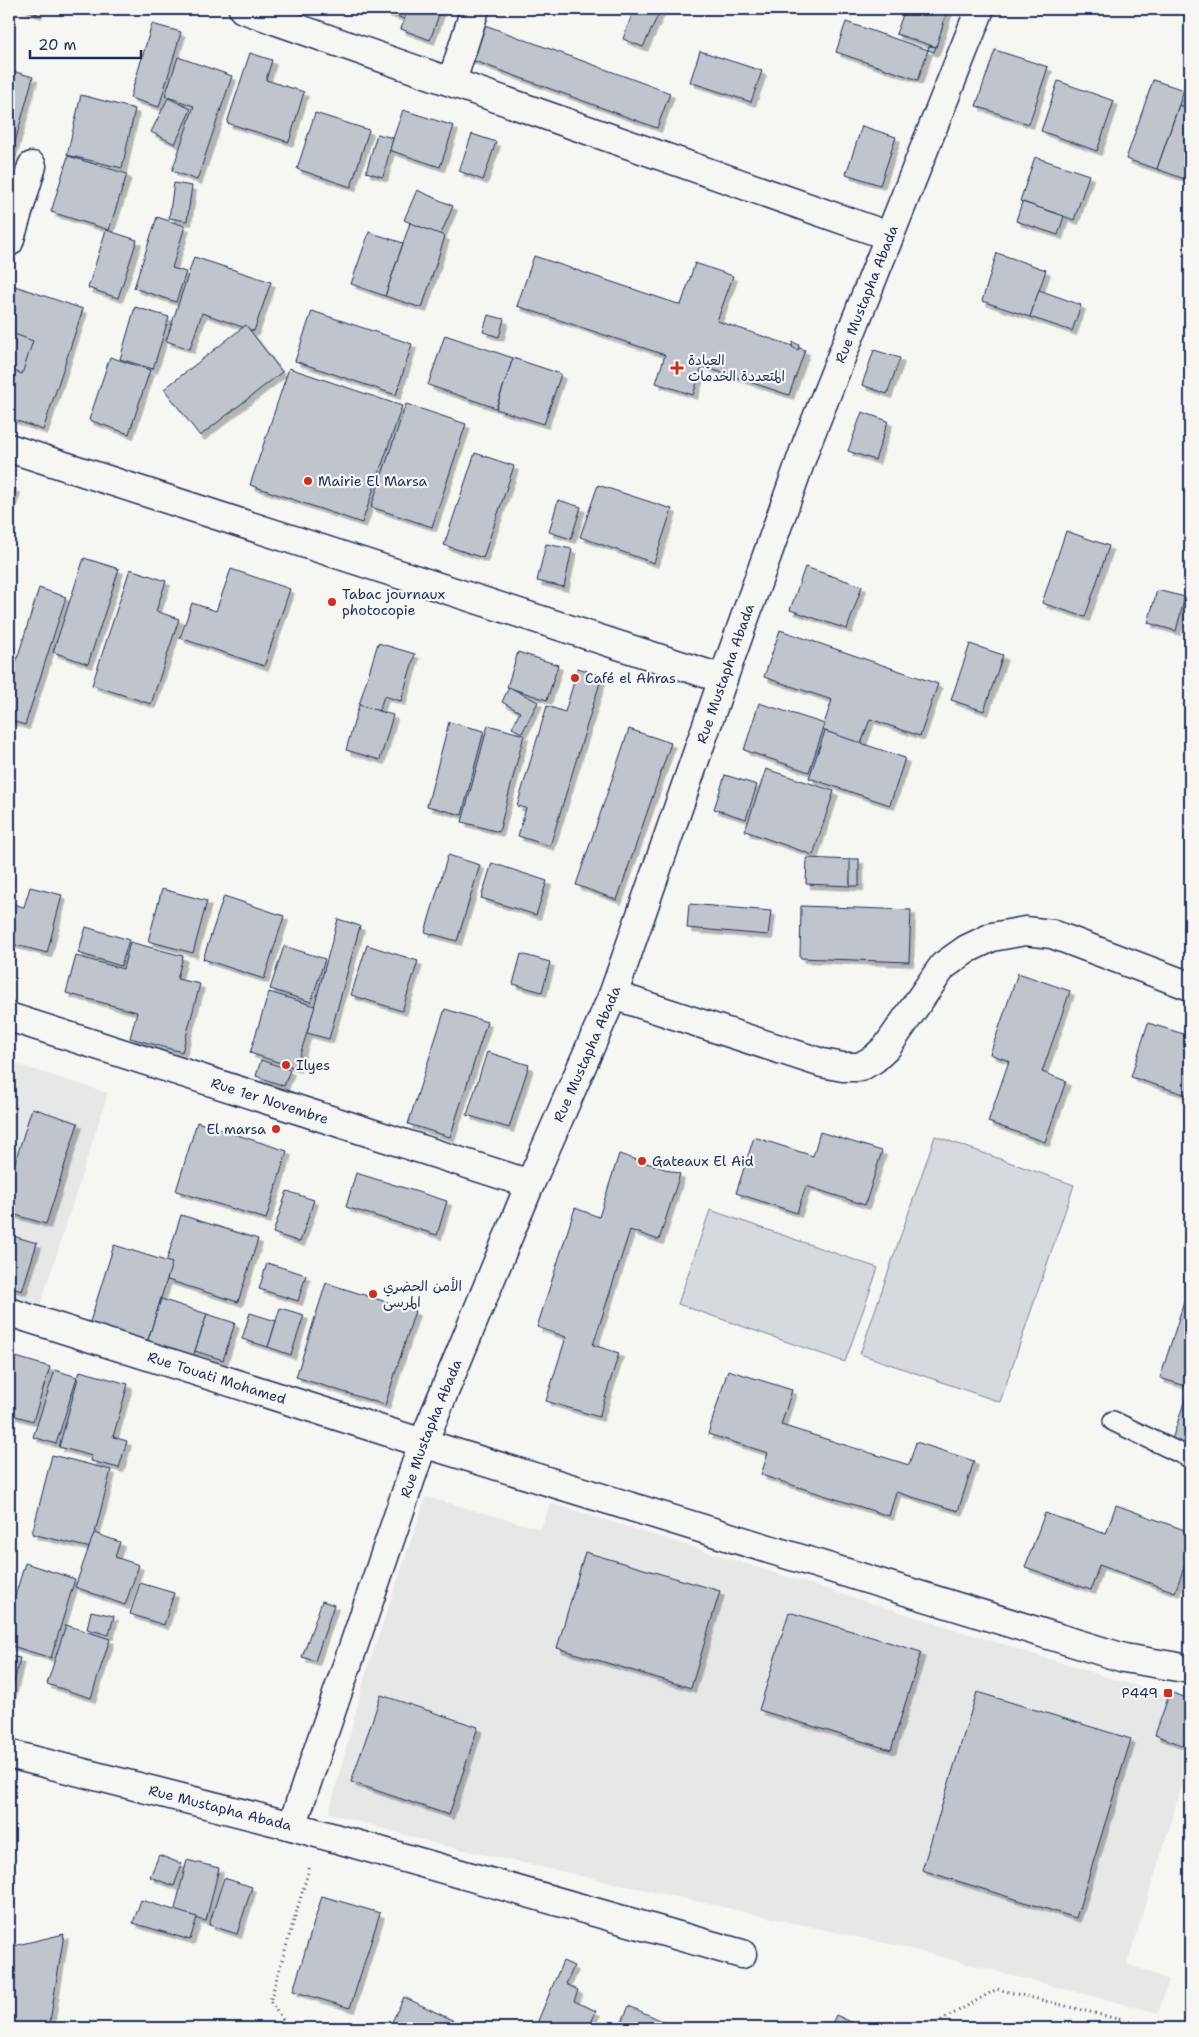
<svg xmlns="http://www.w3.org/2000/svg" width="1199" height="2037" viewBox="0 0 1199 2037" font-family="'Shantell Sans','Playpen Sans Arabic',sans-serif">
<defs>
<filter id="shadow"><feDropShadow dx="4.5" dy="4.5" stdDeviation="0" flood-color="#0004"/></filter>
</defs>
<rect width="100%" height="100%" fill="#f6f6f2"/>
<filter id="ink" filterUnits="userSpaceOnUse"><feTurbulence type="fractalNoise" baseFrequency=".02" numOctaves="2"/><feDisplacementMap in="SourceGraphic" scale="10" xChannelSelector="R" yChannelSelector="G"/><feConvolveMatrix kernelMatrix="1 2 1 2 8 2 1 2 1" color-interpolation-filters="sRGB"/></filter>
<g filter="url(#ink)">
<!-- built -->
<g fill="#e6e7e7">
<polygon points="9,1062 108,1093 40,1306 9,1296"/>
<polygon points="426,1497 541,1529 551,1503 1190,1703 1190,1760 1127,1964 1169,1980 1158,2013 903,1947 437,1844 329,1813 366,1673"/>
</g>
<!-- green -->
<g fill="#d6d9dd" stroke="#78849e">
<polygon points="935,1136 1074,1185 1000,1402 860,1354"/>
<polygon points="710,1210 878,1268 845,1362 678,1304"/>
</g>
<!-- building -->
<g fill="#c0c4cd" stroke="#1b2f5e" filter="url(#shadow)">
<polygon points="22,9 39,9 37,14"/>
<polygon points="377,9 418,9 413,22"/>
<polygon points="408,9 441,9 430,40 401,29"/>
<polygon points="634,9 661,9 643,47 623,39"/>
<polygon points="905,9 948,9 936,47 896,34"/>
<polygon points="846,22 928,50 918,80 836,52"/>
<polygon points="152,24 181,32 159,107 130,98"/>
<polygon points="482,24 670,93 657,128 469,59"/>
<polygon points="929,46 936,47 934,52 928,50"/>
<polygon points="995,50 1048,67 1029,124 976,106"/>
<polygon points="700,51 762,71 751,102 690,82"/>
<polygon points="250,53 272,60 266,80 304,92 289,142 227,123"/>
<polygon points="178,57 232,76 197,180 172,171 194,106 165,96"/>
<polygon points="9,70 33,77 12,153 9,152"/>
<polygon points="1153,80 1184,90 1157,169 1126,159"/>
<polygon points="1058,81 1114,101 1097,151 1041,131"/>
<polygon points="81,95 135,109 122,168 67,155"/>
<polygon points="168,98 191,109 175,144 151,132"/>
<polygon points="1179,105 1190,109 1190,181 1157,169"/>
<polygon points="403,110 454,126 440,167 389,150"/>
<polygon points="315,113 369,130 351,187 297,169"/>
<polygon points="862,126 896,137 880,185 846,174"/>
<polygon points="377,134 393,138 383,177 366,172"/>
<polygon points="472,134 496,142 483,180 459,171"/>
<polygon points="68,156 127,174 109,230 51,212"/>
<polygon points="1035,157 1089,175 1074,220 1020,201"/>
<polygon points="174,183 192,186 187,221 169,218"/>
<polygon points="417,190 453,206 440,236 404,220"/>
<polygon points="1022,202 1064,216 1058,235 1016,221"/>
<polygon points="157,217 185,226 172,268 186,272 176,302 134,288"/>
<polygon points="410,223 445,236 422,308 385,296"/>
<polygon points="106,230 137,240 118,298 88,288"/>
<polygon points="369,232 403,243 385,296 351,284"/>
<polygon points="997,253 1046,270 1030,317 982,301"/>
<polygon points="534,256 681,305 695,263 733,276 717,321 805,350 789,395 702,366 693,395 656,383 665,355 517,306"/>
<polygon points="194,257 271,282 254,331 202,313 190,349 166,341"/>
<polygon points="15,286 83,309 43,430 9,418 9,304"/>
<polygon points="1039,290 1081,305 1072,331 1030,317"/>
<polygon points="135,307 169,317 153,369 120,359"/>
<polygon points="312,311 412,344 396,395 295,361"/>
<polygon points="488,315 504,319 499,337 483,332"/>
<polygon points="246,325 282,372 200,436 164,389"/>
<polygon points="9,332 33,341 22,374 9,369"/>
<polygon points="445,335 513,358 496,408 428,385"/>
<polygon points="793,342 799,345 798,350 792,347"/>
<polygon points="874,350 900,358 887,394 862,385"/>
<polygon points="110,357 150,370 129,434 89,420"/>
<polygon points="513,358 561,374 544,424 496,409"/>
<polygon points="289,368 402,406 362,523 250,485"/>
<polygon points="406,404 466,424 432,527 371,507"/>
<polygon points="862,412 888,421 875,460 848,451"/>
<polygon points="475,453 514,466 483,558 444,545"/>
<polygon points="598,485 672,509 654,563 580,537"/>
<polygon points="9,486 16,489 9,510"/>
<polygon points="558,500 581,507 571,539 549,532"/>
<polygon points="1066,531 1109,546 1085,617 1042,603"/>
<polygon points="546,544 572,549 564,587 537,581"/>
<polygon points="84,558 119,569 88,664 53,652"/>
<polygon points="805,567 862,586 847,629 790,610"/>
<polygon points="130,569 166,581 156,611 179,619 151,704 92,685"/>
<polygon points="231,569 290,589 264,666 180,638 192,603 216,611"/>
<polygon points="39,588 66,597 25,725 9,720 9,685"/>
<polygon points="1157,590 1185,597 1176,631 1148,623"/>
<polygon points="780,630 938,684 920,736 870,719 861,744 822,730 832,700 764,677"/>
<polygon points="378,643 415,654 401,701 384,696 379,711 359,705"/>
<polygon points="970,644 1003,655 984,711 951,700"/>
<polygon points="518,652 558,665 547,700 507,687"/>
<polygon points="578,668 602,676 550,846 518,836 526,808 517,806 547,706 565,712"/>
<polygon points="509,687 538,702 522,733 512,728 520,712 502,702"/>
<polygon points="759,703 825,724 809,772 744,750"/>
<polygon points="359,705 393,715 380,760 346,750"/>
<polygon points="449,722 484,731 462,815 427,806"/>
<polygon points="488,725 524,735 499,832 462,822"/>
<polygon points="629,729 671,743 617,900 576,885"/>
<polygon points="825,731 905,758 890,805 809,778"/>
<polygon points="766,769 834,791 813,855 745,831"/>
<polygon points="725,775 757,785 746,819 714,809"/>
<polygon points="448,855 480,865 457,941 425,932"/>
<polygon points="807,858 851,860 850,886 806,884"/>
<rect x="850" y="859" width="9" height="27"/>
<polygon points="492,863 547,881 536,915 481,898"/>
<polygon points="30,887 62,895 47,953 9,943 9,903 24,907"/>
<polygon points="162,889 207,901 193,953 148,941"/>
<polygon points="224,896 284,916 264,979 203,959"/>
<polygon points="689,904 771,911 768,935 687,928"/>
<polygon points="801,906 911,910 909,962 800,958"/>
<polygon points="338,919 360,926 329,1039 307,1033"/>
<polygon points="86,927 129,940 121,966 78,953"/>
<polygon points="130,942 183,956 177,979 200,984 182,1052 130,1038 137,1012 66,993 76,956 123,969"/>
<polygon points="367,945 418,961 402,1011 351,995"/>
<polygon points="284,946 325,959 311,1002 270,989"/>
<polygon points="521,954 550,962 542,992 513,984"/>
<polygon points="1018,973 1070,991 1042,1072 1066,1081 1045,1142 988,1122 1009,1061 990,1054"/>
<polygon points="269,992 315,1006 296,1068 250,1053"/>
<polygon points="445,1009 487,1022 450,1137 408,1124"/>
<polygon points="1148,1023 1190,1036 1190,1096 1131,1077"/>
<polygon points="487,1052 529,1065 509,1128 467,1115"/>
<polygon points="261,1060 290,1070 284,1086 256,1076"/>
<polygon points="32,1108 78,1123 46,1224 9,1213 9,1181"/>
<polygon points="197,1122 287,1151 266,1219 176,1191"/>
<polygon points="820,1132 882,1151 865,1205 806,1186 797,1213 736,1193 754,1137 813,1156"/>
<polygon points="619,1154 680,1174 659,1240 630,1230 593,1345 619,1353 599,1417 546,1401 566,1337 537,1327 575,1208 599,1217"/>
<polygon points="356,1173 447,1201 437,1235 346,1207"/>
<polygon points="287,1191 314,1200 300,1242 273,1233"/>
<polygon points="181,1215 258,1239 238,1302 161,1278"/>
<polygon points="9,1235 37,1243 22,1291 9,1287"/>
<polygon points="114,1245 172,1263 147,1343 89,1325"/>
<polygon points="267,1263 306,1275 298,1301 259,1289"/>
<polygon points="326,1283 415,1311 385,1405 296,1377"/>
<polygon points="1190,1283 1190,1459 1168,1452 1189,1387 1160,1378"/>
<polygon points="161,1299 207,1314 193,1357 147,1343"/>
<polygon points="280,1308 304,1315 291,1355 268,1347"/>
<polygon points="250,1313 276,1321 268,1347 242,1339"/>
<polygon points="207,1314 235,1323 223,1360 195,1351"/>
<polygon points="9,1355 50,1367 33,1421 9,1414"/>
<polygon points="55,1370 77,1377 56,1444 33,1437"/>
<polygon points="728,1370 792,1390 781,1425 909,1465 916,1442 974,1461 958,1511 896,1492 889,1516 761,1475 768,1453 708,1434"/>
<polygon points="80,1371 128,1384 113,1437 127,1441 119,1468 91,1461 92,1456 59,1447"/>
<polygon points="52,1455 111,1470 91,1548 32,1534"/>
<polygon points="1116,1505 1190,1532 1190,1551 1175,1592 1099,1565 1091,1590 1025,1567 1045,1513 1106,1534"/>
<polygon points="94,1533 120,1542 115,1557 139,1565 125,1605 75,1587"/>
<polygon points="585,1552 720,1591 691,1688 557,1648"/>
<polygon points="25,1563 75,1579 51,1658 9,1645 9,1616"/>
<polygon points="140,1583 174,1593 164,1625 130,1614"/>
<polygon points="322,1601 334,1605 315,1661 302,1657"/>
<polygon points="91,1611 114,1616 109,1635 87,1629"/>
<polygon points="789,1612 921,1652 891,1750 759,1710"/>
<polygon points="66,1625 110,1639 91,1698 47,1684"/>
<polygon points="9,1656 20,1658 9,1704"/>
<polygon points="977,1692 1131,1739 1076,1918 922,1870"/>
<polygon points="1170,1692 1190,1699 1190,1730 1185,1746 1155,1735"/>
<polygon points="381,1695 478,1727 449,1815 351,1782"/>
<polygon points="159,1855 182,1864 174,1886 150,1877"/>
<polygon points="187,1860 219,1868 206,1921 174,1913"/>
<polygon points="224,1878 252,1887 237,1934 209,1925"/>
<polygon points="322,1896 380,1913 350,2008 293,1991"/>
<polygon points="141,1900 197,1917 190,1940 133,1923"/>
<polygon points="64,1934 49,2028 9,2028 9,1947"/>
<polygon points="563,1961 574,1966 566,1984 578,1990 574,2001 596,2011 589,2028 535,2028"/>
<polygon points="404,1997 469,2028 389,2028"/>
<polygon points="629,2006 678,2028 619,2028"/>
<polygon points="836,2015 864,2028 830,2028"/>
</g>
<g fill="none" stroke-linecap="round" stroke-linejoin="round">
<defs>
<polyline id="service" points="1113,1421 1190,1458"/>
<g id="minor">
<polyline points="243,9 889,236"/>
<polyline points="452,81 475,9"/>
<polyline points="9,242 32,166"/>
<polyline points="9,448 723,679"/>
<polyline points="613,995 822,1063 843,1067 860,1067 874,1059 887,1047 943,966 967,949 992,937 1025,931 1052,934 1190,986"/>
<path id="s1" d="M9 1312 423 1443 1124 1658 1190 1669"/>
<path id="s2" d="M9 1754 292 1826 742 1954"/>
<path id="s3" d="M292 1826 423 1443 530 1184"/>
</g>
<g id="secondary">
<path id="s4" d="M9 1017 530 1184 613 995 723 679 807 443 980 9"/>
</g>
</defs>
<!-- service casing -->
<use href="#service" stroke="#1b2f5e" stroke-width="22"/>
<!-- minor casing -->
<use href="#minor" stroke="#1b2f5e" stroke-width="31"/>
<!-- secondary casing -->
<use href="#secondary" stroke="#1b2f5e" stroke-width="31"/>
<!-- path -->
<g stroke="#1b2f5e" stroke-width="3" stroke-dasharray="1 4" stroke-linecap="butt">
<polyline points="288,2028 270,2001 310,1866"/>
<polyline points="928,2028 997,1989 1134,2023 1144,2028"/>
</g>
<!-- service -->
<use href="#service" stroke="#f6f6f2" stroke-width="19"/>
<!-- minor -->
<use href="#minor" stroke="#f6f6f2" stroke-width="28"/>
<!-- secondary -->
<use href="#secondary" stroke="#f6f6f2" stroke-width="28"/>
</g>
</g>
<!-- markers -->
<g fill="#c8321e" stroke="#f6f6f2" stroke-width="2">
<path d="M674.5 360.5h5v5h5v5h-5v5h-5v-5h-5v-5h5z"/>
<circle cx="308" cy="481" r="5"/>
<circle cx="332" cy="602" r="5"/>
<circle cx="575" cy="678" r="5"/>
<circle cx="286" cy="1065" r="5"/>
<circle cx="276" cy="1129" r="5"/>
<circle cx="642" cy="1161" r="5"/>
<circle cx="373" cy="1294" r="5"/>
<rect x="1163" y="1688" width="10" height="10" rx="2.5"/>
</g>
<g text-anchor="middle" stroke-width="4.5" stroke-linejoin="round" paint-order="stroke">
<!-- street labels -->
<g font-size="14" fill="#1b2f5e" stroke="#f6f6f2">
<text dy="5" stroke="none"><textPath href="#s4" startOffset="1499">Rue Mustapha Abada</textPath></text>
<text dy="5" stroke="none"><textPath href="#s4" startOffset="1094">Rue Mustapha Abada</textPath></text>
<text dy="5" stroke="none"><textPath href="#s4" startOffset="689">Rue Mustapha Abada</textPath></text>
<text dy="5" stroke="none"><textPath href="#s4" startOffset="274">Rue 1er Novembre</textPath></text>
<text dy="5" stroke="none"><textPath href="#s1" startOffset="218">Rue Touati Mohamed</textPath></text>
<text dy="5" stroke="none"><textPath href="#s3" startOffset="421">Rue Mustapha Abada</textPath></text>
<text dy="5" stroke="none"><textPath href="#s2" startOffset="218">Rue Mustapha Abada</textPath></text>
</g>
<!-- poi labels -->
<g font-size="14" fill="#1b2f5e" stroke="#f6f6f2" text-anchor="start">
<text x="688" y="365">العيادة<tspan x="688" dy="16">المتعددة الخدمات</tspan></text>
<text x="318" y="486">Mairie El Marsa</text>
<text x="342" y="599">Tabac journaux<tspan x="342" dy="16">photocopie</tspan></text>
<text x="585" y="683">Café el Ahras</text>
<text x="296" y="1070">Ilyes</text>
<text x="266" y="1134" text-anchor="end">El marsa</text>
<text x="652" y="1166">Gateaux El Aid</text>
<text x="383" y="1291">الأمن الحضري<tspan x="383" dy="16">المرسى</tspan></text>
<text x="1158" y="1698" text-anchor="end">P449</text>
</g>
</g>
<!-- margin -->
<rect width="1199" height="2037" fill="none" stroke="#f6f6f2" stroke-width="30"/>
<rect x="15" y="15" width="1169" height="2007" fill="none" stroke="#1b2f5e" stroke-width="2" filter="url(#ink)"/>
<!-- scale -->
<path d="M30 50v8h111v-8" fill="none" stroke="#1b2f5e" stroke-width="2.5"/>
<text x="38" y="50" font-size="15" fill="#1b2f5e" stroke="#f6f6f2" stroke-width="4" paint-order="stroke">20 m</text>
</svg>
